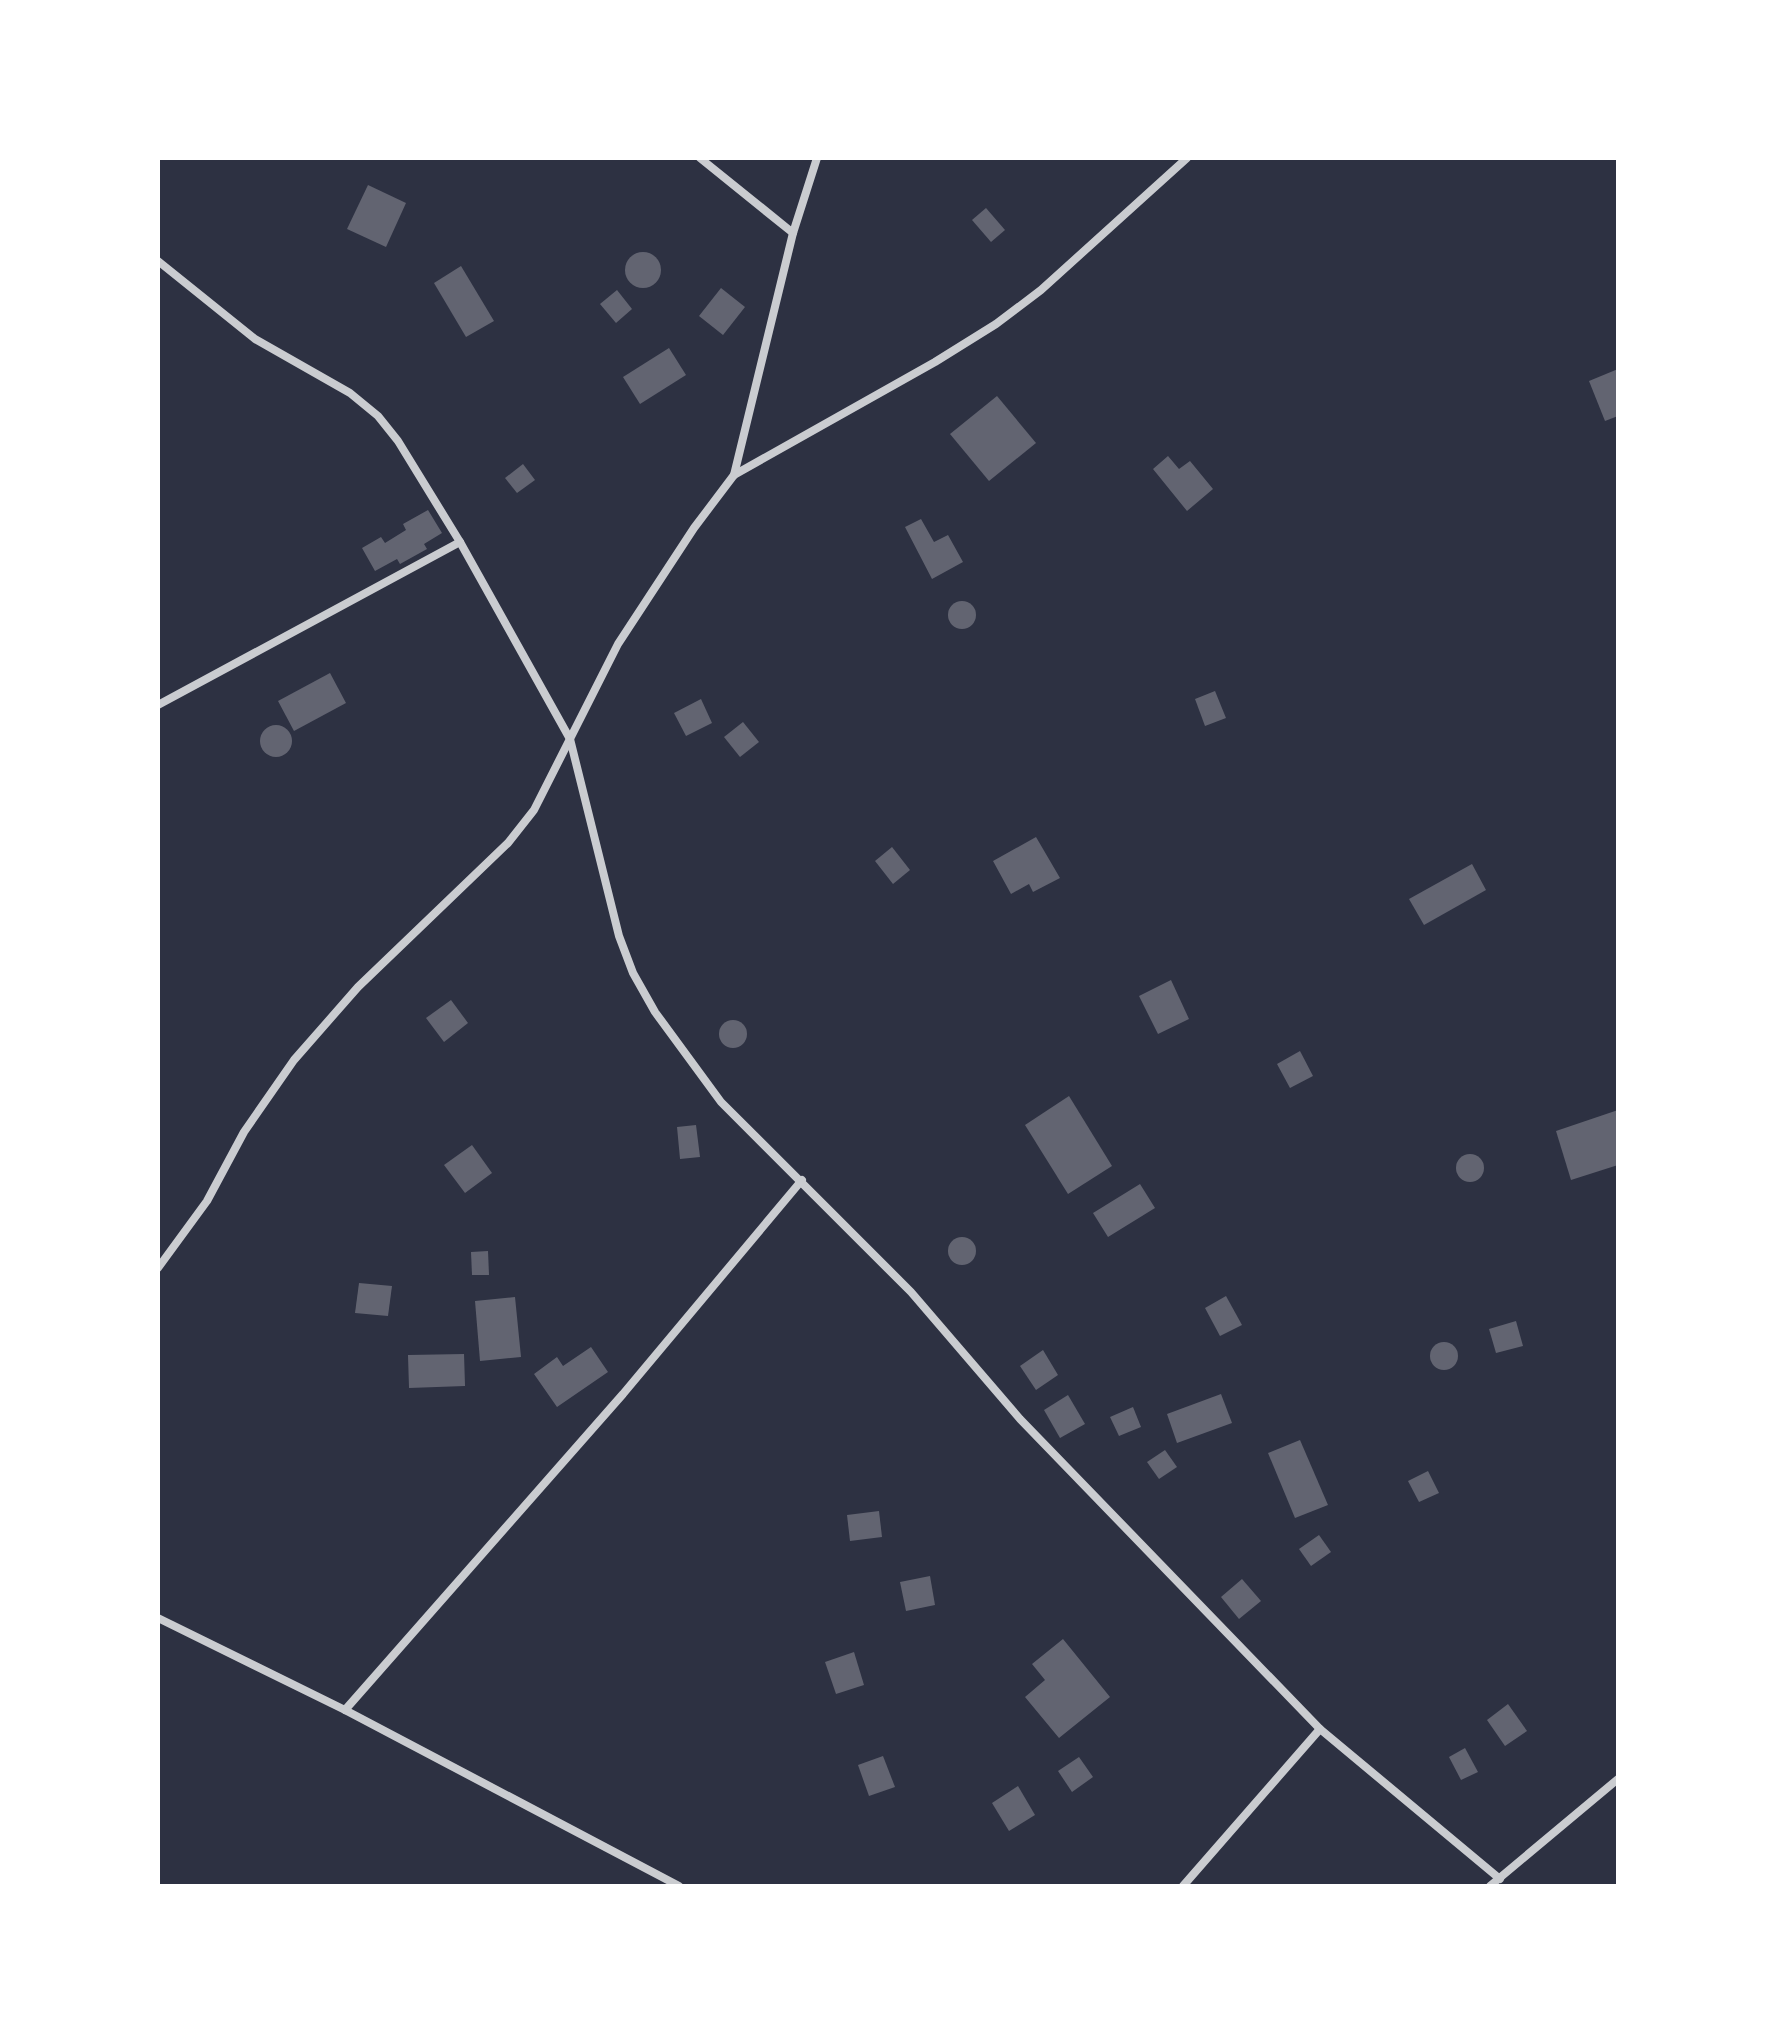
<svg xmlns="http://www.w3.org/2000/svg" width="1776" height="2044" viewBox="0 0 1776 2044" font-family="'Exo 2',sans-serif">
<rect width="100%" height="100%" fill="#2d3142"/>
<!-- building -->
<g fill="#626471">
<polygon points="368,185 406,203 386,247 347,229"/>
<polygon points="986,208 1005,230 991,242 972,220"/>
<circle cx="643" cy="270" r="18"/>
<polygon points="461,266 494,321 466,337 434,283"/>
<polygon points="721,288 745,307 723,335 699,316"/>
<polygon points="617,290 632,309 616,323 600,304"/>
<polygon points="669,348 686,375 640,404 623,377"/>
<polygon points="1618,369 1618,416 1605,421 1589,381"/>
<polygon points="997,396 1036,443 989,481 950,434"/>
<polygon points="1168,456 1179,469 1190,461 1213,489 1187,511 1153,469"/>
<polygon points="523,464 535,480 517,493 505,478"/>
<polygon points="428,510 442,533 424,544 427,549 400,564 397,559 375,571 362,548 381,537 385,543 406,530 403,524"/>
<polygon points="921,519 934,542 948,535 963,562 932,579 905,527"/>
<circle cx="962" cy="615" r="14"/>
<polygon points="330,673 346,703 294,731 278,701"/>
<polygon points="1215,691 1226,718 1205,726 1195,699"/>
<polygon points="701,699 712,723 686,736 674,713"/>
<polygon points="743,722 759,742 740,757 724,737"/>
<circle cx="276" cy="741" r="16"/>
<polygon points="1036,837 1060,878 1033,892 1029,884 1011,894 993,861"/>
<polygon points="892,847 910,870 893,884 875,861"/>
<polygon points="1472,864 1486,890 1424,925 1409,899"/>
<polygon points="1171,980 1189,1019 1158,1034 1139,996"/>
<polygon points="451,1000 468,1023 444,1042 426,1018"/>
<circle cx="733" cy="1034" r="14"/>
<polygon points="1300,1051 1313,1076 1290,1088 1277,1064"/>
<polygon points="1069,1096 1112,1166 1068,1194 1025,1125"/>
<polygon points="1618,1110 1618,1165 1571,1180 1556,1131"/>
<polygon points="696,1125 700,1157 680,1159 677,1127"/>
<polygon points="472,1145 492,1173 465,1193 444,1165"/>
<circle cx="1470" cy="1168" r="14"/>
<polygon points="1140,1184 1155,1208 1108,1237 1093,1213"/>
<circle cx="962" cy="1251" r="14"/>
<polygon points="488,1251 489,1275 472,1275 471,1252"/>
<polygon points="359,1283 392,1286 388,1316 355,1313"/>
<polygon points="1226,1296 1242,1325 1220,1336 1205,1308"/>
<polygon points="515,1297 521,1357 480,1361 475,1301"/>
<polygon points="1516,1321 1523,1346 1496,1353 1489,1329"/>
<circle cx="1444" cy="1356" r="14"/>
<polygon points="591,1347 608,1372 557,1407 534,1374 557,1357 563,1366"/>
<polygon points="1043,1350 1058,1375 1036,1390 1020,1366"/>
<polygon points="464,1354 465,1386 409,1388 408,1355"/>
<polygon points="1221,1394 1232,1423 1177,1443 1167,1414"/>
<polygon points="1068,1395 1085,1424 1060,1438 1044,1410"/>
<polygon points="1133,1407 1141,1427 1119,1436 1110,1417"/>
<polygon points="1300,1440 1328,1505 1295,1518 1268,1453"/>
<polygon points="1165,1450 1177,1467 1159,1479 1147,1462"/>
<polygon points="1428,1471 1439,1493 1419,1502 1408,1481"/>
<polygon points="879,1511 882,1537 850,1541 847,1515"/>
<polygon points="1319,1535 1331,1552 1311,1566 1299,1549"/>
<polygon points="930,1576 935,1605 906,1611 900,1582"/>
<polygon points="1242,1579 1261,1601 1239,1619 1221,1597"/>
<polygon points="1063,1639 1110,1697 1059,1738 1025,1697 1045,1680 1032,1664"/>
<polygon points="854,1652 864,1685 836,1694 825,1662"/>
<polygon points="1508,1704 1527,1731 1505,1746 1487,1720"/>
<polygon points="1465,1748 1478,1772 1461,1780 1449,1757"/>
<polygon points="883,1756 895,1787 869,1796 858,1765"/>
<polygon points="1079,1757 1093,1777 1072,1792 1058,1771"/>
<polygon points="1018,1786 1035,1815 1009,1831 992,1803"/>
</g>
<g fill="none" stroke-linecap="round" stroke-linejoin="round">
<!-- minor -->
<g stroke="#caccd0" stroke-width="8">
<polyline points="700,158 793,233"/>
<polyline points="158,261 255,339 350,393 378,416 398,441 460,542 570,739 619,936 633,973 655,1012 721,1102 911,1292 1020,1419 1320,1729 1500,1879"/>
<polyline points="734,475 793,233 817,158"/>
<polyline points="158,705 460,542"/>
<polyline points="158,1268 207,1201 244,1132 294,1060 358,987 508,843 534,810 618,644 694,528 734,475 935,362 996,324 1041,290 1187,158"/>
<polyline points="158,1618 345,1710 679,1886"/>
<polyline points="345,1710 623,1394 802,1180"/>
<polyline points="1183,1886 1320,1729"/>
<polyline points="1490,1886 1618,1779"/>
</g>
</g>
<!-- border -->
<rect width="1776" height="2044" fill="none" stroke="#ffffff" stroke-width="320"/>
</svg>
